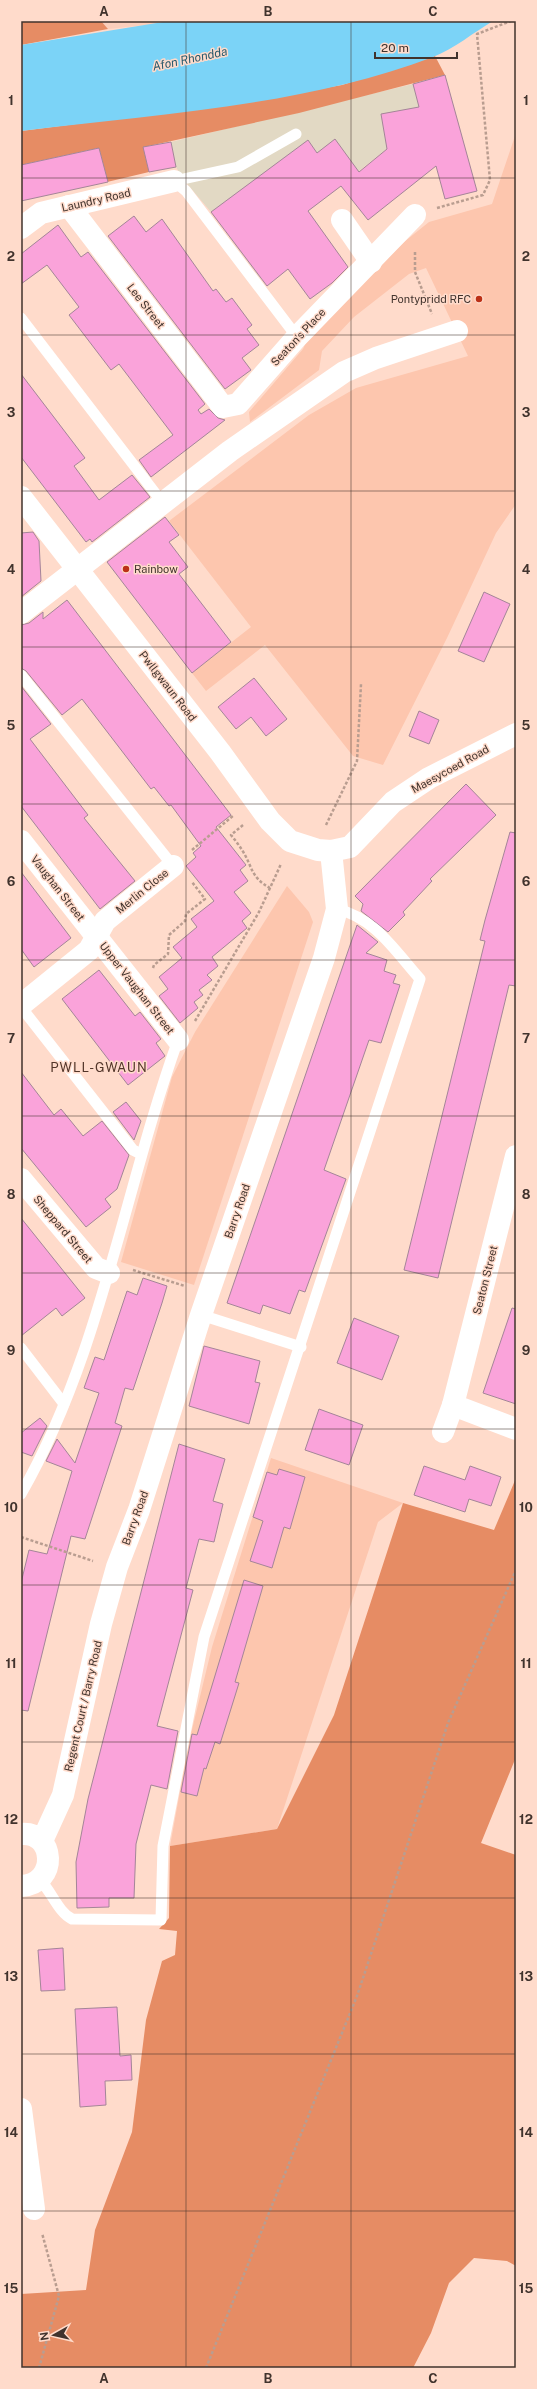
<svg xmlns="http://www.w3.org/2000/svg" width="537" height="2389" viewBox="0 0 537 2389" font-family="'Public Sans',sans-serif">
<rect width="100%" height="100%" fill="#ffdbcb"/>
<!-- built -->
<polygon fill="#fbcfbc" points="101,21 160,21 156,24 108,29"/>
<!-- industrial -->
<polygon fill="#e2d9c4" points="413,84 426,132 398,140 308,211 323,232 260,278 211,212 183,179 176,167 171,142"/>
<!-- green -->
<g fill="#fdc6ae">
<polygon points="516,133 516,504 496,533 447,638 383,765 353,756 265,645 206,691 192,673 251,627 169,521 309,415 356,388 468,356 426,268 409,274 354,317 322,351 319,370 250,422 249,412 303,349 309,336 404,242 429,222 492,204"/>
<polygon points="287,886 309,912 313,922 194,1285 121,1262 172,1077 195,1032"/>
<polygon points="271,1458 403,1503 378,1522 277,1829 170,1846 189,1742 212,1647"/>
</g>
<!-- forest -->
<g fill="#e68c64">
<polygon points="21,21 101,21 108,29 21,45"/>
<polygon points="435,56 445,75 299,113 144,147 149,172 107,182 99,148 21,165 21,131 233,104 342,85"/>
<polygon points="516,1478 516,1757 481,1843 516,1855 516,2266 507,2261 474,2258 449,2283 431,2333 413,2368 21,2368 21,2294 86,2290 95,2230 132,2132 146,2020 162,1961 175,1955 177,1931 159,1929 169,1918 170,1846 277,1829 334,1715 403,1503 494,1530"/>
</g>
<!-- water -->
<path fill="#7bd3f7" d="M169 21H493C474 32 454 49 433 57 305 106 157 114 21 131V45Z"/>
<!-- building -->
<g fill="#faa3da" stroke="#a48598">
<polygon points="445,75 477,191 445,199 436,166 368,220 341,186 308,211 348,267 332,283 310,299 288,269 267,286 211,212 308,140 317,153 335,139 359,172 387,149 381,114 419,107 413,84"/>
<polygon points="171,142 176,167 149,172 143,147"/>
<polygon points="99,148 108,182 21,201 21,165"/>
<polygon points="134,216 146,232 162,219 213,291 216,289 226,302 232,298 252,325 247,329 259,345 242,358 251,370 225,389 108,236"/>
<polygon points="58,225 81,257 88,252 205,404 198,410 201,414 209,409 218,418 225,420 151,477 139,460 173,435 119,364 111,370 69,315 79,307 47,265 21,284 21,254"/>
<polygon points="21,374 85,458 74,466 99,500 132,475 150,497 92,542 90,539 86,542 21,457"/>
<polygon points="165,517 179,535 169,542 188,567 179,574 231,642 192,673 107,562"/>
<polygon points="33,532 39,541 41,581 21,597 21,533"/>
<polygon points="484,592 510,604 484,662 458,651"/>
<polygon points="67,600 231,815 216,827 246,865 240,870 248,881 234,892 251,913 242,921 247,928 212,957 218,966 207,975 212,980 199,990 203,995 194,1002 198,1008 180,1023 159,996 168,989 159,977 182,958 173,947 197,927 191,919 214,901 186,866 196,857 193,853 201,846 171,805 169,806 154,787 151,789 82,699 62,715 26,671 21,668 21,625 29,623 43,612 43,619"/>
<polygon points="254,678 287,719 266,736 251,717 236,729 218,707"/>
<polygon points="21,686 51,724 30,739 88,815 84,818 135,881 100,909 21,806"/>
<polygon points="419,711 439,720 429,744 409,736"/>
<polygon points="466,784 496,815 430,879 432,881 403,912 405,915 388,932 361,911 363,904 355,896"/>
<polygon points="510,832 516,833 516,986 509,985 438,1278 404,1270 485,941 480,940 485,920"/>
<polygon points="21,872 71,938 34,967 21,949"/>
<polygon points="357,925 378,942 366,953 387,960 384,971 396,975 393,983 400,985 381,1043 369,1040 324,1170 346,1179 305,1292 299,1290 290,1314 263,1305 260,1314 227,1303"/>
<polygon points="99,970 135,1016 140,1012 161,1039 156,1043 165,1056 128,1085 62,999"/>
<polygon points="21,1072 54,1115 61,1109 83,1136 102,1121 129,1155 117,1189 105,1199 111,1207 86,1227 21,1148"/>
<polygon points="126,1102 141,1121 134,1140 113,1112"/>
<polygon points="21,1218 85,1298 62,1316 56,1308 21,1336"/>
<polygon points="143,1278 167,1286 162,1303 133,1390 125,1388 115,1423 122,1426 85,1539 71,1536 28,1711 21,1710 21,1583 29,1550 47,1554 72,1471 46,1461 57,1439 75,1463 99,1393 84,1388 95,1357 104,1360 127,1291 137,1295"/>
<polygon points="512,1308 516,1309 516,1404 483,1393"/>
<polygon points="354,1318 399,1336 382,1380 337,1363"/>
<polygon points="204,1346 260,1361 255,1382 260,1383 249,1424 189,1406"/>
<polygon points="319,1409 363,1425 349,1465 305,1450"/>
<polygon points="40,1418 47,1426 32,1456 21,1452 21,1433"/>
<polygon points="179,1444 225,1459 213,1501 223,1504 214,1542 199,1539 186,1588 193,1590 157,1726 178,1731 167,1789 151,1785 136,1844 134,1898 109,1898 109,1907 77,1908 76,1862 88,1799"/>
<polygon points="424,1466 465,1480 470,1466 501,1477 491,1506 469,1499 465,1512 414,1495"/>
<polygon points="279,1469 305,1477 290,1529 284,1527 272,1568 250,1561 263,1521 253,1517 267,1472 277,1475"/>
<polygon points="244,1580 263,1586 235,1682 239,1683 220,1744 215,1742 206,1769 204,1768 197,1796 181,1792 192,1734 197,1735"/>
<polygon points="63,1948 65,1990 41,1991 38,1950"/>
<polygon points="117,2007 120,2056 131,2055 132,2080 105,2081 106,2105 80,2107 75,2009"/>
</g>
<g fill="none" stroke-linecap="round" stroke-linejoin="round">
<!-- path -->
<g stroke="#b99d90" stroke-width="2.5" stroke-dasharray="3 2" stroke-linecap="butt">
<polyline points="437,208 483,195 490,180 477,34 511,21"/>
<polyline points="415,252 415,272 432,314"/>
<path d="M243 825 231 835C235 840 239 845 242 850 253 867 250 877 270 888"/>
<polyline points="326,825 357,761 361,684"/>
<polyline points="192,850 234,815"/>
<polyline points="153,968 154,965 168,954 169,935 185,921 186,914 205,899 192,882"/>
<polyline points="195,1021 259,912 281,864"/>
<polyline points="133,1270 185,1286"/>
<polyline points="21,1537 93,1561"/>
<polyline points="39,2368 59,2296 42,2233"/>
<polyline points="206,2368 357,1996 448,1723 516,1570"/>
</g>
<!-- service -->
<g stroke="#fff" stroke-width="11">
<polyline points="174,181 186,191 297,337"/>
<polyline points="174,181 238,167 296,134"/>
<polyline points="21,318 162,502"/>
<polyline points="21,675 173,866"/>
<polyline points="21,1007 133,1150 141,1154"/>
<polyline points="201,1315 301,1347"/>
<polyline points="21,1348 64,1404"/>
<path d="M21 1494C101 1354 124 1190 178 1040"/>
<path d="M40 1880C52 1892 58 1912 72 1919L161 1920 163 1846 204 1637 420 979C395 951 375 918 337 909"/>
</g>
<!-- minor -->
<g stroke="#fff" stroke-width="22">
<polyline points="69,206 223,407 238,404 297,337 415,215"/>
<polyline points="342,220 371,262"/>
<polyline points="21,228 41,213 174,181"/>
<polyline points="21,497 220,752 270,821 290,841 318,850 331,851 350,847 393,802 429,778 516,734"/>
<polyline points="21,613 230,451 344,372 376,358 457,331"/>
<polyline points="21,841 178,1040"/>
<polyline points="21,1005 89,950 105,921 173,866"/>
<polyline points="21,1179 96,1268 109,1273"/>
<polyline points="453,1405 516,1429"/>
<polyline points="443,1432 453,1405 516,1156"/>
<path d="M21 1834C55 1831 59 1884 21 1886"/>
<polyline points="42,1841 63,1795 101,1624 117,1567 139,1510 201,1315 324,958 337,909 331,851"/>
<polyline points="21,2109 34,2209"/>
</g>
</g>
<!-- grid -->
<path fill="none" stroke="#41332d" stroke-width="1" stroke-opacity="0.55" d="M186 21V2368M351 21V2368M21 178H516M21 335H516M21 491H516M21 647H516M21 804H516M21 960H516M21 1116H516M21 1273H516M21 1429H516M21 1585H516M21 1742H516M21 1898H516M21 2054H516M21 2211H516"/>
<!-- markers -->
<g fill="#bc3016" stroke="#ffdbcb" stroke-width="1.5">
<circle cx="479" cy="299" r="4"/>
<circle cx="126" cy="569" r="4"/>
</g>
<g text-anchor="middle" stroke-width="3" stroke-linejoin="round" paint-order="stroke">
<!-- street labels -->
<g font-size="11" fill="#41332d" stroke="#ffdbcb">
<text transform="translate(96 200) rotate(-13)" y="4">Laundry Road</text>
<text transform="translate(146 306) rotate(52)" y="4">Lee Street</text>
<text transform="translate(298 337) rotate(-47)" y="4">Seaton's Place</text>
<text transform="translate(168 686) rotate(52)" y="4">Pwllgwaun Road</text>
<text transform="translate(450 769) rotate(-29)" y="4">Maesycoed Road</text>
<text transform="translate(58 888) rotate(52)" y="4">Vaughan Street</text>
<text transform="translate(142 891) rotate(-39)" y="4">Merlin Close</text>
<text transform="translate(137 988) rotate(52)" y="4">Upper Vaughan Street</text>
<text transform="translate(237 1211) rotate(-71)" y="4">Barry Road</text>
<text transform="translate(63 1229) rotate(50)" y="4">Sheppard Street</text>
<text transform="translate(485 1280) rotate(-76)" y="4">Seaton Street</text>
<text transform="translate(135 1518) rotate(-70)" y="4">Barry Road</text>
<text transform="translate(83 1706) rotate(-77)" y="4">Regent Court / Barry Road</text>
</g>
<!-- poi labels -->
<g font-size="11" fill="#41332d" stroke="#ffdbcb" text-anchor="end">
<text x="471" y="303">Pontypridd RFC</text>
<text x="134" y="573" text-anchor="start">Rainbow</text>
</g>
<!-- water labels -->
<g font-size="12" font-style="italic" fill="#295a6d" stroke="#ffdbcb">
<text transform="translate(190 59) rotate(-12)" y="4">Afon Rhondda</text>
</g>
<!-- quarter labels -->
<g font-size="13" letter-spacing="1" fill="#523529" stroke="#ffdbcb">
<text x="99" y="1072">PWLL-GWAUN</text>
</g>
</g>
<!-- border -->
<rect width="537" height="2389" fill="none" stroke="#ffdbcb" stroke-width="44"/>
<!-- north arrow -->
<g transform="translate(54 2335) rotate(262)" stroke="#ffdbcb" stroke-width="3" paint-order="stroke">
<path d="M0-3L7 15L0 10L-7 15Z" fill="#41332d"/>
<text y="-6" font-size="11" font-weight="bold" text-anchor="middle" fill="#41332d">N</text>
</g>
<!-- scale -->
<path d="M375 52v6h82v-6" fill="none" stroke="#41332d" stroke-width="2"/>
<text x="381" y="52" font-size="12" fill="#41332d" stroke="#ffdbcb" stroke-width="3" paint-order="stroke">20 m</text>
<rect x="22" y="22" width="493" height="2345" fill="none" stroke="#41332d" stroke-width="1.5"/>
<g font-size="13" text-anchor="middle" font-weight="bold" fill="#41332d">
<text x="104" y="16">A</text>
<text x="268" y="16">B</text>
<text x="433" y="16">C</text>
<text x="11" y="105">1</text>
<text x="526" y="105">1</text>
<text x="11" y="261">2</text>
<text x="526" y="261">2</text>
<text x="11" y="417">3</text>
<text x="526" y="417">3</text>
<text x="11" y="574">4</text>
<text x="526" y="574">4</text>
<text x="11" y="730">5</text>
<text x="526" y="730">5</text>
<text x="11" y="886">6</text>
<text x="526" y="886">6</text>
<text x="11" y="1043">7</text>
<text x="526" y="1043">7</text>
<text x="11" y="1199">8</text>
<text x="526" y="1199">8</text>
<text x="11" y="1355">9</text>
<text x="526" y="1355">9</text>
<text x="11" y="1512">10</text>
<text x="526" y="1512">10</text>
<text x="11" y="1668">11</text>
<text x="526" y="1668">11</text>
<text x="11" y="1824">12</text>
<text x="526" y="1824">12</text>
<text x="11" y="1981">13</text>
<text x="526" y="1981">13</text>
<text x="11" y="2137">14</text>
<text x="526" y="2137">14</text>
<text x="11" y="2293">15</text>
<text x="526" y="2293">15</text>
<text x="104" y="2383">A</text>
<text x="268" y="2383">B</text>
<text x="433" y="2383">C</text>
</g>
</svg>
